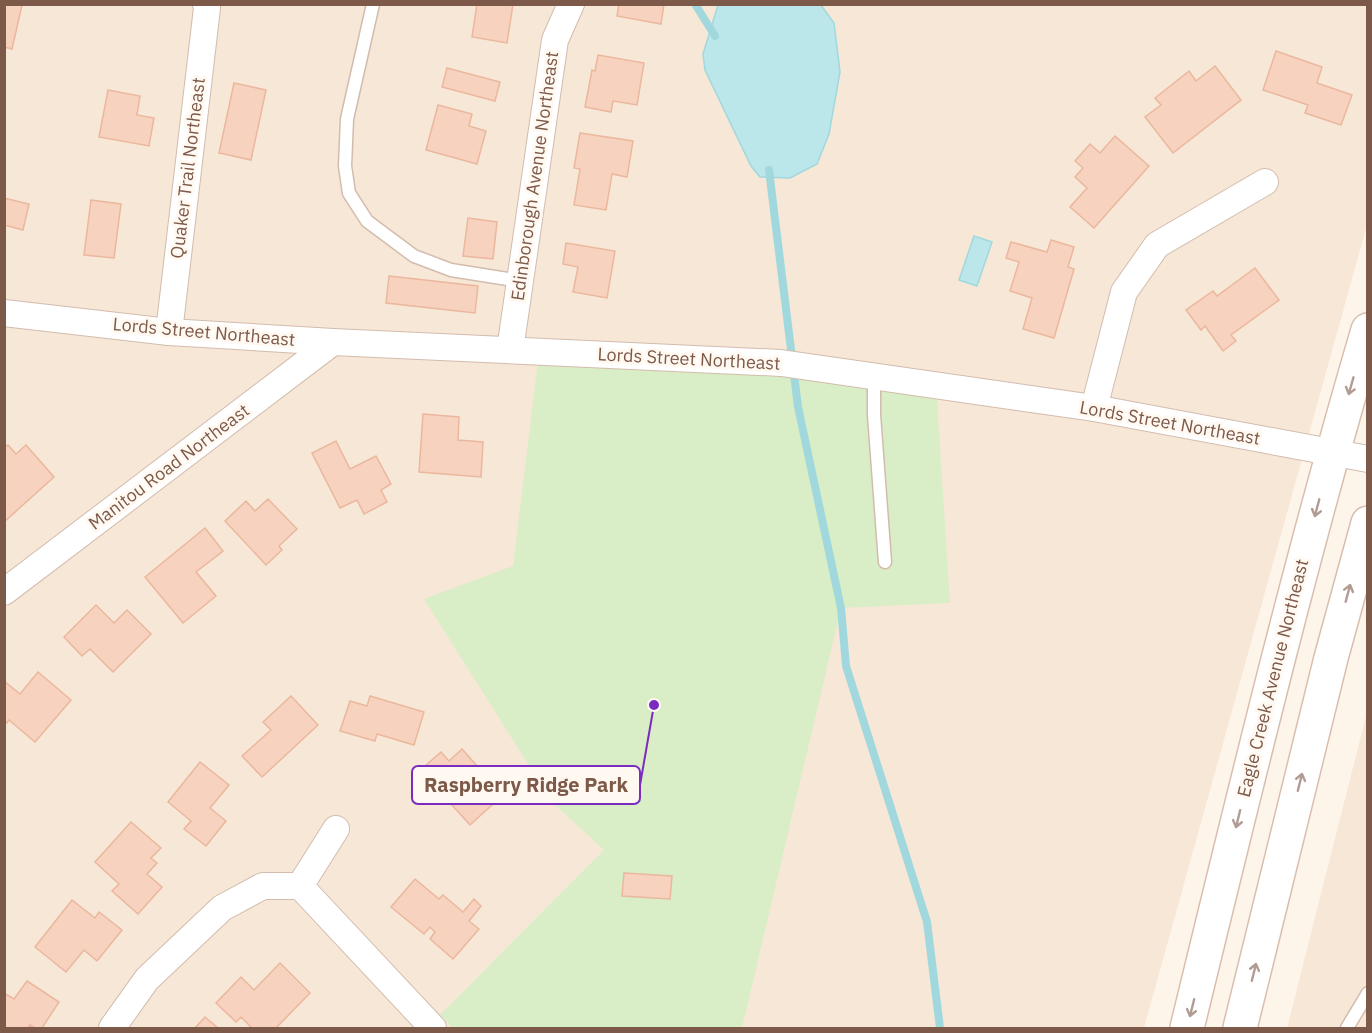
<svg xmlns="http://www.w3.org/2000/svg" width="1372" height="1033" viewBox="0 0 1372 1033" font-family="'IBM Plex Sans',sans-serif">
<rect width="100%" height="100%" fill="#fef5ea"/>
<!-- residential -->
<g fill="#f7e7d7">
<polygon points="5,5 1367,5 1367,225 1144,1028 5,1028"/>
<polygon points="1367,712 1367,1028 1287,1028"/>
</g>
<!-- green -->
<polygon fill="#d9eec6" points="539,352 936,386 950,603 841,608 742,1028 453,1028 440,1015 604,850 552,802 424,599 513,566"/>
<!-- water -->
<g fill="#bbe7eb" stroke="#a1d8de" stroke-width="1.5">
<polygon points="718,5 821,5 834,23 840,72 829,134 817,164 790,178 760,177 751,166 705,70 703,54"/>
<polygon points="974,236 992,242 977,286 959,280"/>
</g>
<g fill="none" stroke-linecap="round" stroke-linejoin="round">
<!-- stream -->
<g stroke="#a1d8de" stroke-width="8">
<polyline points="695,4 715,36"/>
<polyline points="769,170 798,407 841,608 846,666 927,922 940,1028"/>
</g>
</g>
<!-- building -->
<g fill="#f7d2bf" stroke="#ebb79d" stroke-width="1.5">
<polygon points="4,4 22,5 12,49 4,47"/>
<polygon points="477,4 513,4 507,43 472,37"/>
<polygon points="619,4 664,4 661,24 617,16"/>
<polygon points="1276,51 1322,67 1317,83 1352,95 1341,125 1305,113 1308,105 1263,90"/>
<polygon points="598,55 644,63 637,105 613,101 611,112 585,107 592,70 595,71"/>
<polygon points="1215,66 1241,100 1173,153 1145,117 1161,105 1155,98 1189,71 1196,81"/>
<polygon points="447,68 500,82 495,101 442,87"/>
<polygon points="234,83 266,90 251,160 219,153"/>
<polygon points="108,90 140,96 137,115 154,118 149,146 99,137"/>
<polygon points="438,105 472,114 469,126 486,131 477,164 426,150"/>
<polygon points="580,133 633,141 627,177 612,174 606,210 574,205 580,169 574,168"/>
<polygon points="1115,136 1149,166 1094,228 1070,207 1087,188 1075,177 1083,168 1075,161 1090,144 1100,153"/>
<polygon points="4,198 29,204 23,230 4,225"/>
<polygon points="91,200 121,204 114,258 84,255"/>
<polygon points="468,218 497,222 493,259 463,256"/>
<polygon points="1051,240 1074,247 1068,267 1074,269 1054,338 1023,329 1032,298 1010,291 1019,262 1006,258 1011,242 1047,252"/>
<polygon points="566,243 615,251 607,298 573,292 578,267 563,264"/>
<polygon points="1255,268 1279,300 1231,335 1236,341 1223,351 1205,326 1201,330 1186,310 1213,291 1217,296"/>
<polygon points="389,276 478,286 475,313 386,303"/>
<polygon points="423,414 459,417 458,440 483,442 481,477 419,472"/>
<polygon points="336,441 350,469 376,456 391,484 381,490 387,502 364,514 357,500 340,508 312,453"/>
<polygon points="8,445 16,454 26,445 54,477 4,522 4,448"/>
<polygon points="268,499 297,529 279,546 282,550 266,565 225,521 246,501 255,511"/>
<polygon points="205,528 223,551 196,572 216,596 183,623 145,577"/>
<polygon points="96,605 114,623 127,610 151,634 113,672 90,649 82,656 64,637"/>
<polygon points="38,672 71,700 35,742 9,720 4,726 4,681 20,694"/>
<polygon points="291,696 318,725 262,777 242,756 271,730 263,722"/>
<polygon points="370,696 424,712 414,745 377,734 375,741 340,731 350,701 367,706"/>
<polygon points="462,749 503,795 470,825 443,795 440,798 417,773 441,752 449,761"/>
<polygon points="200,762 229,785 210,808 226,821 206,846 184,829 191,821 168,802"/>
<polygon points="131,822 161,848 151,858 157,863 147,874 162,887 138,914 112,891 119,884 95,862"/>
<polygon points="624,873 672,876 670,899 622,896"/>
<polygon points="415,879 439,899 443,895 463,912 474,899 481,906 469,921 479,929 453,959 430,939 435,932 430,927 424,934 391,907"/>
<polygon points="72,900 95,918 99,912 122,930 97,961 84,950 66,972 35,947"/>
<polygon points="280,963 310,993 276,1028 252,1028 241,1017 236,1022 216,1003 241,977 254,990"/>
<polygon points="27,981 59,1002 42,1028 35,1028 30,1025 28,1028 4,1028 4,993 14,999"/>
<polygon points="205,1017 218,1028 195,1028"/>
</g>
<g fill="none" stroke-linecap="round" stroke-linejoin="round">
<defs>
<g id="service">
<polyline points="373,4 347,119 345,166 349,193 367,221 414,256 451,270 520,281"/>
<polyline points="874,377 874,415 885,562"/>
<polyline points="1347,1028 1368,993"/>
</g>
<g id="minor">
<polyline points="4,313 169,332 333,342 781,363 1094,408 1368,459"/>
<polyline points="169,332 207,8 206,4"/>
<polyline points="510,350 555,40 571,4"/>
<polyline points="1094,408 1124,292 1157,245 1265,182"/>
<polyline points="4,592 333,342"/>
<polyline points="300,886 433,1028"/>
<polyline points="112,1028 147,979 222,908 263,886 300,886 336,829"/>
</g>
<g id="secondary">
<path d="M1187 1028C1244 794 1300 561 1368 330"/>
<polyline points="1240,1028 1331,658 1368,523"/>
</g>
</defs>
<!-- service casing -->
<use href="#service" stroke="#d3bcad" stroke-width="15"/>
<!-- minor casing -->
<use href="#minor" stroke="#d3bcad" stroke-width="28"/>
<!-- secondary casing -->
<use href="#secondary" stroke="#d9bead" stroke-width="36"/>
<!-- service -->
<use href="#service" stroke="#fff" stroke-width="12"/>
<!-- minor -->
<use href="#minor" stroke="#fff" stroke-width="26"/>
<!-- secondary -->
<use href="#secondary" stroke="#fff" stroke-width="33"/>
</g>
<!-- one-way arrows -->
<defs><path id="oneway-shaft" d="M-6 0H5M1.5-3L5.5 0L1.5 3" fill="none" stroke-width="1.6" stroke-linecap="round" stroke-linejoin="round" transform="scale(1.5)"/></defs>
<g stroke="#b19b92">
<use href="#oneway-shaft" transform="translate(1351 386) rotate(106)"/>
<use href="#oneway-shaft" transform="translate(1317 508) rotate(105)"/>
<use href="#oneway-shaft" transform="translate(1348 593) rotate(-75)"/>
<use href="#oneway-shaft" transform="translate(1300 782) rotate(-76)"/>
<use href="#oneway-shaft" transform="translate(1238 819) rotate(104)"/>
<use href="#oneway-shaft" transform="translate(1254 972) rotate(-76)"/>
<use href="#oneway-shaft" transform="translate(1192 1008) rotate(104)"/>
</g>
<g text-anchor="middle" stroke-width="6" stroke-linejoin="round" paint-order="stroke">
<!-- street labels -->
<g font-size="18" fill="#7d5949" stroke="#fff9f2">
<text transform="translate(188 168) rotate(-83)" y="6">Quaker Trail Northeast</text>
<text transform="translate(535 176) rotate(-82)" y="6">Edinborough Avenue Northeast</text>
<text transform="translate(204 332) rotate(5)" y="6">Lords Street Northeast</text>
<text transform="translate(689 359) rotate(3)" y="6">Lords Street Northeast</text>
<text transform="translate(1170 423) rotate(10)" y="6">Lords Street Northeast</text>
<text transform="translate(169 467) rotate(-37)" y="6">Manitou Road Northeast</text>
<text transform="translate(1273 678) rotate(-76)" y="6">Eagle Creek Avenue Northeast</text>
</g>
</g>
<!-- callouts -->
<path fill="none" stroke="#7b2cbf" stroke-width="2" d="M654 705L640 785"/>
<circle fill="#7b2cbf" stroke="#fff9f2" stroke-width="2" cx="654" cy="705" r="6"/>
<rect fill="#fff9f2" stroke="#7b2cbf" stroke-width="2" x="412" y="766" width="228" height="38" rx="6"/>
<g font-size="20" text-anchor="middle" font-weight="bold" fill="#7d5949">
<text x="526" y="792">Raspberry Ridge Park</text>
</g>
<!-- border -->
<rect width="1372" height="1033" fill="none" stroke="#7d5949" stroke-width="12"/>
</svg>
